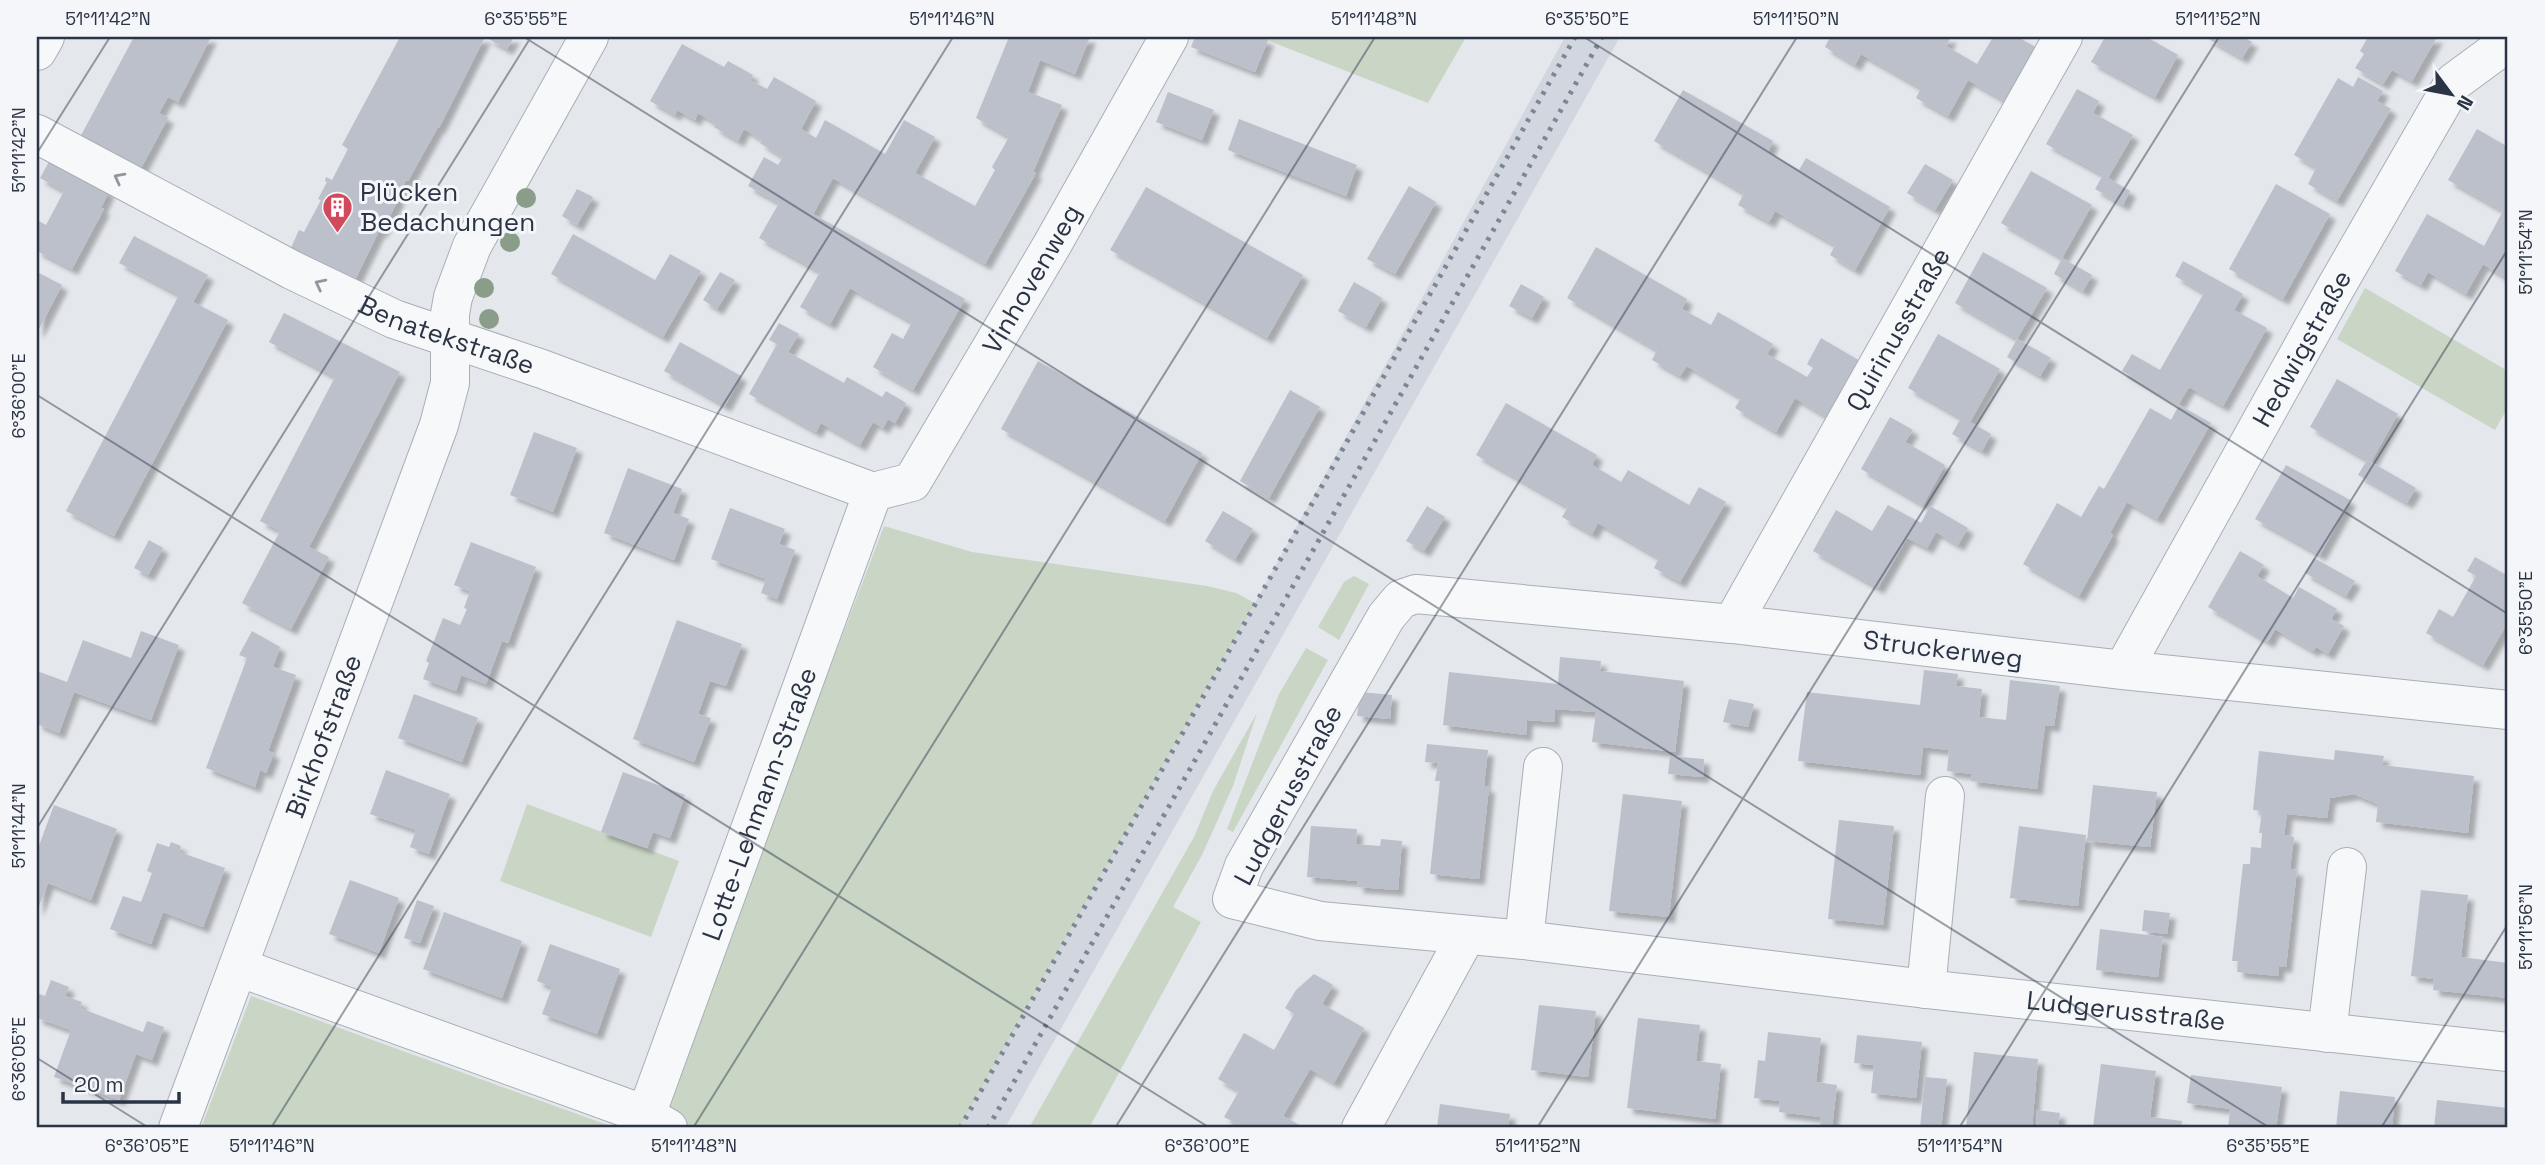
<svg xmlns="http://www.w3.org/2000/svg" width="2545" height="1165" viewBox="0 0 2545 1165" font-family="'Space Grotesk',sans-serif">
<defs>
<filter id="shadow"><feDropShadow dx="6" dy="6" stdDeviation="2" flood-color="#0004"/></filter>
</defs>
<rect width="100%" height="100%" fill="#e4e7ec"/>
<!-- built -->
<polygon fill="#d2d6de" points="1565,37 1620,37 1005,1128 959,1128 1255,603"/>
<!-- green -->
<g fill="#c9d6c5">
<polygon points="1259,37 1466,37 1428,103"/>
<polygon points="2365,288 2508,371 2508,407 2495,430 2337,339"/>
<polygon points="884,526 972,552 1207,586 1236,593 1255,603 959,1128 655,1128"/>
<polygon points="1354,576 1369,584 1339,640 1318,627 1344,582"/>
<polygon points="1306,648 1328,660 1233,832 1227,829 1279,694"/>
<polygon points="1257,713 1233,786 1202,855 1173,907 1201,922 1089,1128 1029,1128 1194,837 1213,791"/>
<polygon points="527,804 679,861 651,937 500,881"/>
<polygon points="251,996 616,1128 201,1128"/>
</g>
<!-- building -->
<g fill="#bbc0ca" filter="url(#shadow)">
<polygon points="134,37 211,37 178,102 168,97 159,113 168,118 139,172 79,139"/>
<polygon points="400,37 514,37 507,49 485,37 439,128 438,127 408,181 406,180 397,197 399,198 390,216 381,232 379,231 353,284 290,250 299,230 304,232 321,200 318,199 327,182 325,181 326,177 332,180 348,149 342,145"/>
<polygon points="1009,37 1090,37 1075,74 1040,60 1028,92 1062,105 1033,172 1036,173 985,264 833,178 813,214 965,299 913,390 873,367 892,333 903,339 912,322 850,288 830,324 800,307 820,272 759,238 779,203 748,186 764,157 778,165 783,157 760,143 762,140 744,129 738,141 714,127 716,123 698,113 695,120 677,110 675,115 650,101 682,44 724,67 728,61 753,75 750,80 767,89 774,77 816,101 801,129 816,138 825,120 885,154 904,120 935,137 915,173 975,206 995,170 992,167 1009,137 976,118"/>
<polygon points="1195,37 1259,37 1268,40 1255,72 1191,47"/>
<polygon points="1830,37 1951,37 1946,46 1977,64 1993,37 2018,37 2037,48 2007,102 1968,80 1948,116 1916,98 1921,88 1861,54 1855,65 1825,47"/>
<polygon points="2105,37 2151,37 2150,39 2178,55 2155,97 2091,62"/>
<polygon points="2205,37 2243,37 2252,42 2242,58"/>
<polygon points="2368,37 2437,37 2412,81 2392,70 2383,84 2355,68 2364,54 2360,51"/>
<polygon points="2358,77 2383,91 2377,101 2391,109 2337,201 2308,184 2316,168 2294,155 2338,78 2353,87"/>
<polygon points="2077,89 2099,101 2093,113 2133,135 2108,178 2130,191 2123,205 2095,189 2103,175 2046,144"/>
<polygon points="1683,90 1773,141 1768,152 1799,170 1806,158 1890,207 1855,270 1830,255 1835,245 1775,211 1769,222 1738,205 1744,193 1654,141"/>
<polygon points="1168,92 1214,110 1202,140 1156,122"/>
<polygon points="1239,119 1357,165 1346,196 1228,150"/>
<polygon points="2477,129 2508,147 2508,279 2483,264 2466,294 2428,272 2421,285 2395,271 2427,214 2484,246 2503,211 2448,180"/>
<polygon points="50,160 109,191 101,208 104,209 72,269 37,251 37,220 46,225 64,191 40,178"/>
<polygon points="1925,164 1953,180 1935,210 1907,193"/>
<polygon points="2031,171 2092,205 2062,258 2001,223"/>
<polygon points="2276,184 2330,214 2283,299 2229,269"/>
<polygon points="1409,186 1436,202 1395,274 1367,259"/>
<polygon points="1146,187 1303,275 1267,338 1110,250"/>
<polygon points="577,189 593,197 577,225 562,216"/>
<polygon points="573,234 655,280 670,254 701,271 663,337 551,274"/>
<polygon points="134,236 208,275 193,302 228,320 114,536 66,511 179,295 119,263"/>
<polygon points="1596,247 1687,299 1682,309 1711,325 1718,312 1773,344 1767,354 1807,377 1813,368 1807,364 1821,338 1860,361 1827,417 1795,398 1776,432 1735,408 1741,398 1687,366 1680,376 1652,360 1657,350 1567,298"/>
<polygon points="1983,252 2047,288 2017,339 1955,303"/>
<polygon points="2062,258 2092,275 2083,291 2054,274"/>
<polygon points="2183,261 2243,294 2234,310 2267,328 2223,406 2189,387 2179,404 2122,371 2132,354 2160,370 2204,293 2175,276"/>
<polygon points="37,272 62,285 37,333"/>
<polygon points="720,272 735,280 717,309 703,300"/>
<polygon points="1354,282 1382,298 1366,327 1338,311"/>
<polygon points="1521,284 1544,297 1532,318 1509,306"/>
<polygon points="284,313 400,372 309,547 329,557 291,629 242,603 280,531 260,521 335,377 269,342"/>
<polygon points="779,323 799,334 788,352 844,383 847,377 882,397 886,391 906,403 895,423 888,419 883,428 873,422 860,445 821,423 816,432 749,394 777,344 769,340"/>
<polygon points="1938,334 2000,369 1970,422 1991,434 1982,451 1952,434 1961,418 1908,388"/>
<polygon points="2017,339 2051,358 2040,376 2007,357"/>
<polygon points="680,342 741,376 725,406 664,371"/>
<polygon points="1038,361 1202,453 1165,521 1001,429"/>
<polygon points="2337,379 2398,414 2371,462 2416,488 2407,503 2358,475 2367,460 2310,427"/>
<polygon points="1290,390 1320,407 1269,498 1240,481"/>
<polygon points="1506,403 1597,455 1592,465 1621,482 1628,470 1689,505 1699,487 1726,502 1680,582 1654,568 1659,558 1598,523 1592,534 1562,517 1568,507 1476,455"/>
<polygon points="2179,405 2211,423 2157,519 2127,502 2110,533 2113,535 2079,596 2023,564 2057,503 2081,517 2099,486 2104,489 2150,408 2171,420"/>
<polygon points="1890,417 1913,430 1905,442 1945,465 1923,505 1861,469"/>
<polygon points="534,432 577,448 553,512 510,495"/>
<polygon points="2286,465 2350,500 2320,555 2255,519"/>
<polygon points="628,468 682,489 673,513 689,519 674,560 604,533"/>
<polygon points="1888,505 1921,523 1930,506 1968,528 1958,545 1936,532 1927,548 1907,538 1878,588 1813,551 1836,510 1872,531"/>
<polygon points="1427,506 1445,517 1424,551 1406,541"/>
<polygon points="730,508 785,529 779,544 795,550 777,599 761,593 766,579 711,559"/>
<polygon points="1223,511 1253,529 1235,559 1205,541"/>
<polygon points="149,540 163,548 148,575 134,568"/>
<polygon points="471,542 536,567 508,643 502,641 486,684 461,675 456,691 423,679 429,663 426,661 443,618 460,625 467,609 464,608 470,591 454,585"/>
<polygon points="2240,551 2264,565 2257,576 2293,598 2299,587 2337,609 2331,619 2344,626 2328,654 2316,647 2313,651 2275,629 2268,642 2208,607"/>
<polygon points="2475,557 2508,576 2508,622 2483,665 2426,633 2439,609 2453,617 2476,576 2467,571"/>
<polygon points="2314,558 2355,581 2346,596 2305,573"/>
<polygon points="677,620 742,644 726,686 710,681 698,714 711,718 694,762 633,739"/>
<polygon points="141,631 179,645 151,720 74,692 59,733 37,724 37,671 67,682 83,640 131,658"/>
<polygon points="252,631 280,647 273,667 296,675 268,751 274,753 266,773 260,770 255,787 206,768 247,658 239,655"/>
<polygon points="1560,657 1601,661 1600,671 1684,681 1675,752 1592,742 1596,712 1555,709 1555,722 1527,720 1526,735 1443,725 1449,672 1558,684"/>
<polygon points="1924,670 1958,674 1956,686 1982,689 1979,717 2006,720 2010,680 2060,686 2054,726 2045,725 2037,789 1971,781 1972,774 1947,771 1949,750 1923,747 1920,775 1798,761 1807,692 1920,705"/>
<polygon points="1360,692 1392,695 1390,719 1357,716"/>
<polygon points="414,694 478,718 462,762 398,738"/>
<polygon points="1729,699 1754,704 1748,727 1723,722"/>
<polygon points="1427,744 1488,750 1484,786 1489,787 1479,879 1430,874 1440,781 1435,781 1438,763 1425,762"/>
<polygon points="2335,750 2384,756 2382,765 2474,776 2468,833 2376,822 2378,804 2354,794 2330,798 2327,818 2287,814 2284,835 2294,837 2290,869 2297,870 2286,967 2279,966 2278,976 2237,972 2238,961 2232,961 2243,864 2250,864 2251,847 2261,848 2262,833 2259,833 2262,811 2253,810 2259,751 2334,760"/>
<polygon points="1670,756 1704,759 1703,777 1668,774"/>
<polygon points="386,770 450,794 429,854 410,847 416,830 370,814"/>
<polygon points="623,772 685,795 670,838 653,832 647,848 601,832"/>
<polygon points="2093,785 2157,792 2150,847 2087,841"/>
<polygon points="1623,794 1682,801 1669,917 1609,911"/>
<polygon points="54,805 117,829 91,900 48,883 37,911 37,851"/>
<polygon points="1839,820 1894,826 1883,925 1828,919"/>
<polygon points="1311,826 1357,829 1356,844 1380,846 1381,839 1402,841 1398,890 1357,887 1358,881 1307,877"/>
<polygon points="2019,826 2086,835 2078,906 2010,898"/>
<polygon points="171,842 181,846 179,852 225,868 203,927 163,912 151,944 110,929 123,896 141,902 152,873 147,871 157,843 169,847"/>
<polygon points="350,880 399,898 379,953 329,934"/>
<polygon points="2421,890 2468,895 2461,957 2508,963 2508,998 2433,990 2434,979 2411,976"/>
<polygon points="417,900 434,906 420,943 404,938"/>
<polygon points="2144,910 2170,913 2167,934 2142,931"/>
<polygon points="444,912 522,941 502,998 423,969"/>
<polygon points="2100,929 2163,937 2158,977 2096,970"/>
<polygon points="550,944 620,969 597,1034 542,1014 552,987 537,981"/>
<polygon points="1314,974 1333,985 1322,1004 1364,1028 1334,1083 1310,1069 1283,1116 1305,1128 1245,1128 1224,1117 1239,1091 1218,1079 1244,1033 1274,1050 1294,1014 1285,1008 1296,990"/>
<polygon points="51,980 69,987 65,996 82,1002 80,1008 143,1032 147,1021 164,1027 152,1060 136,1054 119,1100 54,1077 71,1030 37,1018 37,993 45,996"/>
<polygon points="1539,1005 1596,1011 1588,1077 1531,1070"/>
<polygon points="1638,1018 1700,1025 1696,1061 1721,1064 1715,1119 1627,1108"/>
<polygon points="1768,1032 1821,1038 1816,1082 1837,1085 1832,1128 1820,1128 1821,1117 1779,1112 1780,1101 1754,1098 1758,1060 1765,1061"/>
<polygon points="1857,1035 1922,1042 1916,1098 1871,1093 1874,1065 1854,1063"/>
<polygon points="1974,1052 2038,1059 2032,1128 1966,1128"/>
<polygon points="2101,1064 2156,1071 2150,1117 2182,1121 2181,1128 2093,1127"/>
<polygon points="2191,1075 2282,1087 2276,1128 2228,1128 2230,1109 2187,1103"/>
<polygon points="1925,1077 1947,1079 1941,1128 1920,1128"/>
<polygon points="2340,1091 2395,1097 2392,1128 2336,1128"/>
<polygon points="2437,1100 2508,1108 2508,1128 2434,1128"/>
<polygon points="1440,1104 1510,1114 1508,1128 1437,1128"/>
<polygon points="2037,1110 2060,1113 2058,1128 2036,1128"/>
</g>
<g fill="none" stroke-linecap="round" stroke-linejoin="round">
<defs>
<g id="minor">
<polyline points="37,51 45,37"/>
<path id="s1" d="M37 134 292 270 394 319 542 369 873 492"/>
<path id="s2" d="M873 492 912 482 1052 245 1169 37"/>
<path id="s3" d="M1732 624 2063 37"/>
<path id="s4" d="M2123 670 2336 287 2454 82 2503 46"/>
<path id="s5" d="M2508 710 2123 670 1732 624 1416 594 1401 599 1386 617 1244 866 1232 899 1320 921 1524 940 1926 989 2508 1052"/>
<polyline points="1524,940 1543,767"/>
<polyline points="238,967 646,1115 668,1128"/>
<polyline points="1926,989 1945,796"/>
<polyline points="2327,1033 2347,867"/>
<path id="s6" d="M646 1115 873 492"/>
<path id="s7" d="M178 1128 439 425 450 383V314L453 297 472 246 589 37"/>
<polyline points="1361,1128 1466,936"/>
</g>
</defs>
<!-- minor casing -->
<use href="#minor" stroke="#a9aeb7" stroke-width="40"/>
<!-- minor -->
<use href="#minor" stroke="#f7f8fa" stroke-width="38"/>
<!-- rail -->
<g stroke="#7d8696" stroke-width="5" stroke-dasharray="3.5 7" stroke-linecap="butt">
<polyline points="960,1128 1575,37"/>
<polyline points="988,1128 1602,37"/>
</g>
</g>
<!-- trees -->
<g fill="#899d89">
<circle cx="526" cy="198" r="10"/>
<circle cx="510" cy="242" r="10"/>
<circle cx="484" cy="288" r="10"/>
<circle cx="489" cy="319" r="10"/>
</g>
<!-- one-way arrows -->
<defs><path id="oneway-chevron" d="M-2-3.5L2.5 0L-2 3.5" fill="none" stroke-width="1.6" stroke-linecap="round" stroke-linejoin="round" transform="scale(1.75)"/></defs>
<g stroke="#9196a0">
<use href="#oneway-chevron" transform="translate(119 178) rotate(-152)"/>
<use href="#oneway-chevron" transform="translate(320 284) rotate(-153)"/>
</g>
<!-- ticks -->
<path fill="none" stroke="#2b3445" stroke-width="2" stroke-opacity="0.45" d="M524 37 2270 1128M1584 37 2508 614M37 153 110 37M37 395 1210 1128M37 828 531 37M37 1058 149 1128M271 1128 953 37M693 1128 1375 37M1115 1128 1797 37M1537 1128 2219 37M1959 1128 2508 249M2381 1128 2508 924"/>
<!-- icons -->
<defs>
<symbol id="building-pin" viewBox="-11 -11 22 30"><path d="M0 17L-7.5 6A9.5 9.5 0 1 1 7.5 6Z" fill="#d1495b" stroke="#f4f6f9"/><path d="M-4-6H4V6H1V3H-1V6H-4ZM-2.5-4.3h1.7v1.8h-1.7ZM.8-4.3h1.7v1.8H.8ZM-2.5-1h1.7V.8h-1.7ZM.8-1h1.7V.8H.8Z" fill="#fff"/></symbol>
</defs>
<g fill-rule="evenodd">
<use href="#building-pin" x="320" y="190" width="35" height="47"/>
</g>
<g text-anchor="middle" stroke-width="6" stroke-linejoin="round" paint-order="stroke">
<!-- poi labels -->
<g font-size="26" fill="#2b3445" stroke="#f4f6f9" text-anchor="start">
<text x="360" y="201">Plücken<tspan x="360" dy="30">Bedachungen</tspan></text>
</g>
<!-- street labels -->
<g font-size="26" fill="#2b3445" stroke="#f4f6f9">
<text dy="9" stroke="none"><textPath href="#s2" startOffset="276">Vinhovenweg</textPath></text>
<text dy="9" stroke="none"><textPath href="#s3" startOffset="338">Quirinusstraße</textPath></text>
<text dy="9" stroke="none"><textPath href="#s1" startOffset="457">Benatekstraße</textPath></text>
<text dy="9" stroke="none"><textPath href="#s4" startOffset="368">Hedwigstraße</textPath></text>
<text transform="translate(1943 649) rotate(7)" y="9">Struckerweg</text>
<text dy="9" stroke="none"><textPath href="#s7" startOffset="418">Birkhofstraße</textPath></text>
<text transform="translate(1288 795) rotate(-62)" y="9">Ludgerusstraße</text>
<text dy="9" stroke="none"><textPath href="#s6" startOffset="331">Lotte-Lehmann-Straße</textPath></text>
<text dy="9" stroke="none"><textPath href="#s5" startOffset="2361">Ludgerusstraße</textPath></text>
</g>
</g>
<!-- border -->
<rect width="2545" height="1165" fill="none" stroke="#f4f6f9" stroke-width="77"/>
<!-- north arrow -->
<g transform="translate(2451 94) rotate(122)" stroke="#f4f6f9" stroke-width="5" paint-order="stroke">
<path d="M0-5L12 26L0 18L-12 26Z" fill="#2b3445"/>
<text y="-10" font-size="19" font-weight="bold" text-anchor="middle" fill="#2b3445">N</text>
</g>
<!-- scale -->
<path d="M63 1092v10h116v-10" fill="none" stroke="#2b3445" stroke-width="3.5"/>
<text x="74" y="1092" font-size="21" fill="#2b3445" stroke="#f4f6f9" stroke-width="5" paint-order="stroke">20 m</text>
<rect x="38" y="38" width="2468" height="1088" fill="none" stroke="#2b3445" stroke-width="2.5"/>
<g font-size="18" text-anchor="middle" fill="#2b3445">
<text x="108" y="25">51°11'42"N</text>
<text x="526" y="25">6°35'55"E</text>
<text x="952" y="25">51°11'46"N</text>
<text x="1374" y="25">51°11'48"N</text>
<text x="1587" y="25">6°35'50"E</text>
<text x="1796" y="25">51°11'50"N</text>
<text x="2218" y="25">51°11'52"N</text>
<text transform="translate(19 150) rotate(-90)" y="6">51°11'42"N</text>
<text transform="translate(2526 252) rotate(-90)" y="6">51°11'54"N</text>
<text transform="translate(19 396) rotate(-90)" y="6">6°36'00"E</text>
<text transform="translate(2526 613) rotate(-90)" y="6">6°35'50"E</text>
<text transform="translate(19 826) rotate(-90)" y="6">51°11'44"N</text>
<text transform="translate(2526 927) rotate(-90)" y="6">51°11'56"N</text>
<text transform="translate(19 1059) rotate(-90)" y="6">6°36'05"E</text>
<text x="147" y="1152">6°36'05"E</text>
<text x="272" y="1152">51°11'46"N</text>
<text x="694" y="1152">51°11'48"N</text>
<text x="1207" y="1152">6°36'00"E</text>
<text x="1538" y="1152">51°11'52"N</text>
<text x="1960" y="1152">51°11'54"N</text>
<text x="2268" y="1152">6°35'55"E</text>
</g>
</svg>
